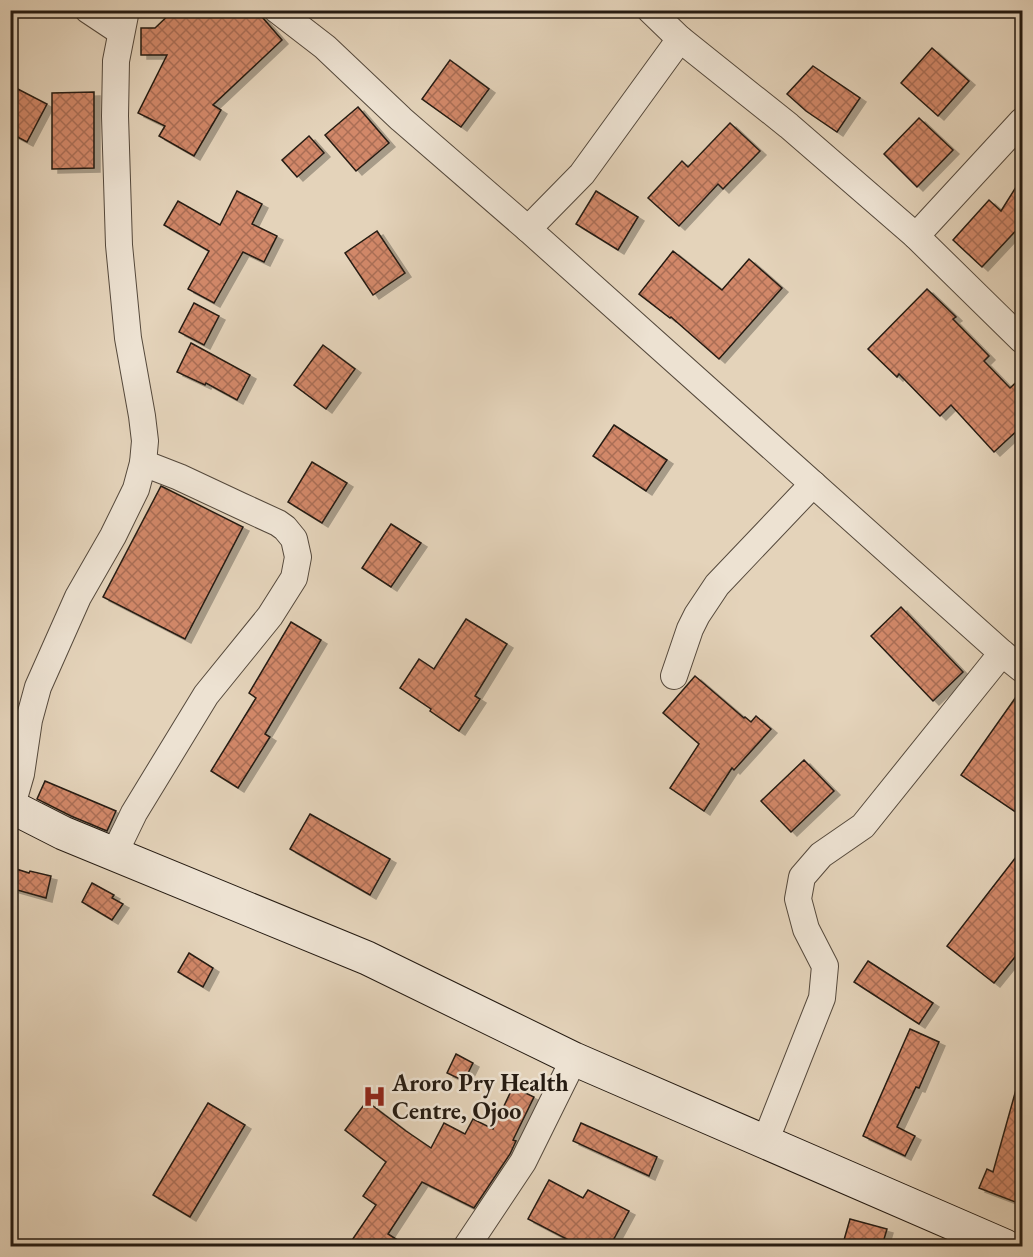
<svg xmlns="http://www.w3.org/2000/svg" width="1033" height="1257" viewBox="0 0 1033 1257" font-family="'EB Garamond',serif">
<defs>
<pattern id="building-cross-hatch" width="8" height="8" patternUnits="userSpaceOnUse" patternTransform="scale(1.5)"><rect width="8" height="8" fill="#d28869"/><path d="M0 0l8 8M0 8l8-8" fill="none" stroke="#aa6e55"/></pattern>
<filter id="shadow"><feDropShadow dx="6" dy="4" stdDeviation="0" flood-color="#0004"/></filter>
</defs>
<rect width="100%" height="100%" fill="#e4d3ba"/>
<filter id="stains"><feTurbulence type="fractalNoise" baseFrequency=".00333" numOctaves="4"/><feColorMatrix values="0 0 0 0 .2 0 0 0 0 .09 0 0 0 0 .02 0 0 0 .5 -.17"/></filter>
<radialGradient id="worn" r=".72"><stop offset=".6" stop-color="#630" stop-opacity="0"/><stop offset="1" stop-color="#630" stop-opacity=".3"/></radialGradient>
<!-- building -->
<g fill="url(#building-cross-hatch)" stroke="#251b12" stroke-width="1.5" filter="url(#shadow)">
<polygon points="174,10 256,10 282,40 213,105 221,110 194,156 159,136 165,126 138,113 167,55 141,55 141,28 155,28"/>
<polygon points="932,48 969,81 938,116 901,83"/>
<polygon points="450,60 489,89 461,127 422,99"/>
<polygon points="813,66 860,98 837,132 806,111 787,94"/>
<polygon points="10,85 47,104 27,142 10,133"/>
<polygon points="94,92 94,168 52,169 52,93"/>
<polygon points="358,107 389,143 356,171 325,135"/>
<polygon points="919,118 953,150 917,187 884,154"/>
<polygon points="730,123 760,151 723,189 718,184 679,226 648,198 682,161 688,167"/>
<polygon points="309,136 324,153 297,177 282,160"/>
<polygon points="1023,176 1023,223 982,267 953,240 989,200 1001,211"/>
<polygon points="237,191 262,204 252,224 277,236 264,262 243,252 214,303 188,289 209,251 164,225 178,201 220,225"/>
<polygon points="596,191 638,217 618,250 576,224"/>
<polygon points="377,231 405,273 373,295 345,253"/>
<polygon points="673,251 722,290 749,259 782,288 719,359 671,317 670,318 639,294"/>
<polygon points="927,289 956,317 953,319 989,356 984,361 1010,388 1023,376 1023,425 994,452 951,405 940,416 899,374 897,377 868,349"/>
<polygon points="194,303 219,316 204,345 179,332"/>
<polygon points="191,343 250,375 237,400 206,383 205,385 177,372"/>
<polygon points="323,345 355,369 326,409 294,385"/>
<polygon points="614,425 667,460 646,491 593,456"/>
<polygon points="312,462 347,483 322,523 288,502"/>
<polygon points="161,486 243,527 185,639 103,597"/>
<polygon points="391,524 421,543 391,587 362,568"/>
<polygon points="901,607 963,672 933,701 871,636"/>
<polygon points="466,619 507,644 475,696 480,699 459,731 430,711 431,709 400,688 419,659 434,669"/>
<polygon points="291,622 321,640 265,734 270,737 238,788 211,771 256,698 249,693"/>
<polygon points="695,676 744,718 745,717 751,722 756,716 771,729 734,770 732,768 704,811 670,788 699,744 663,713"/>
<polygon points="1023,687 1023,817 961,775"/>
<polygon points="804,760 834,791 791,832 761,801"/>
<polygon points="45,781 116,811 107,831 71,816 37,799"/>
<polygon points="310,814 390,859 370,895 290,849"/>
<polygon points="1023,848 1023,947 994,983 947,946"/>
<polygon points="10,867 29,873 30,871 51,876 46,898 10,888"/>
<polygon points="92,883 114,895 112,898 123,904 112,920 82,902"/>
<polygon points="189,953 213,968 203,987 178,972"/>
<polygon points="868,961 933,1003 919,1024 854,982"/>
<polygon points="910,1029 939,1042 919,1088 916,1087 897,1127 915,1136 905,1156 863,1136"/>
<polygon points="456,1054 473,1063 464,1081 447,1073"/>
<polygon points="1017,1086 1023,1087 1023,1205 979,1188 987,1169 993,1172"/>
<polygon points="513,1087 534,1097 513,1140 516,1141 510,1154 474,1208 422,1182 388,1234 407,1246 348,1246 376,1205 363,1196 386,1162 345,1130 364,1105 366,1107 369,1103 406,1131 431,1148 444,1123 465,1134 473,1119 493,1129"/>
<polygon points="208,1103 245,1125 190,1217 153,1195"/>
<polygon points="581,1123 657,1157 649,1176 573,1141"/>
<polygon points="549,1180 583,1198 588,1190 629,1211 610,1246 580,1246 528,1219"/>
<polygon points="850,1219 887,1229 882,1246 867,1246 844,1240"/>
</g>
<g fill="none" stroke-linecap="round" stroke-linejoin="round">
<defs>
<g id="street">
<polyline points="88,10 121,32"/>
<polyline points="277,10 325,47 401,119 528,229 1002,653 1022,669"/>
<polyline points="650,10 680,39 789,126 916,236 1022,340"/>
<polyline points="528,229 582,174 680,39"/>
<polyline points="916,236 1022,121"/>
<polyline points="674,676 690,629 697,615 717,585 813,484"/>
<polyline points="10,812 21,774 29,720 38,687 78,597 113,536 136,489 143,463 145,441 142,416 128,338 119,245 115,116 116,61 126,10"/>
<polyline points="125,858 119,844 134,813 206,695 270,616 294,578 298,557 294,539 285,528 278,523 241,506 179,477 143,463"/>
<polyline points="765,1142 822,998 825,966 806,929 798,899 802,877 821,855 863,826 1002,653"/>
<polyline points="467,1246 523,1162 574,1059"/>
</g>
<polyline id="secondary" points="10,806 63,833 367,958 574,1059 1005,1246"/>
</defs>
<!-- street casing -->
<use href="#street" stroke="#55493c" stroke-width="28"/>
<!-- secondary casing -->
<use href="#secondary" stroke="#251b12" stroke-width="35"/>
<!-- street -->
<use href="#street" stroke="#ede2d2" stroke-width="26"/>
<!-- secondary -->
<use href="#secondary" stroke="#ede2d2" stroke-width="33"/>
</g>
<!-- icons -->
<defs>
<symbol id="hospital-bare" viewBox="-9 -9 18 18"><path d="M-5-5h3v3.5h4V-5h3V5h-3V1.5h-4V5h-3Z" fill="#8f2418" stroke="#ede2d2" stroke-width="2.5" paint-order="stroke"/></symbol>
</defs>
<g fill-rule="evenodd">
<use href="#hospital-bare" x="358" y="1080" width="33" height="33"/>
</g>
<g text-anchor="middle" stroke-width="5" stroke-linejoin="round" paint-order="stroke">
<!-- poi labels -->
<g font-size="24" font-weight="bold" fill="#251b12" stroke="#ede2d2" text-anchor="start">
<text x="392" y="1091">Aroro Pry Health<tspan x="392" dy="28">Centre, Ojoo</tspan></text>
</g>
</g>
<!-- margin -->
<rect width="1033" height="1257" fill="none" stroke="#e4d3ba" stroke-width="36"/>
<rect x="12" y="12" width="1009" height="1233" fill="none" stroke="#251b12" stroke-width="3"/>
<rect x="18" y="18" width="997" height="1221" fill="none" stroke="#251b12" stroke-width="1.5"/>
<rect width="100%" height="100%" filter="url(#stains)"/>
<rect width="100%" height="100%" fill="url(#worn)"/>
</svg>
